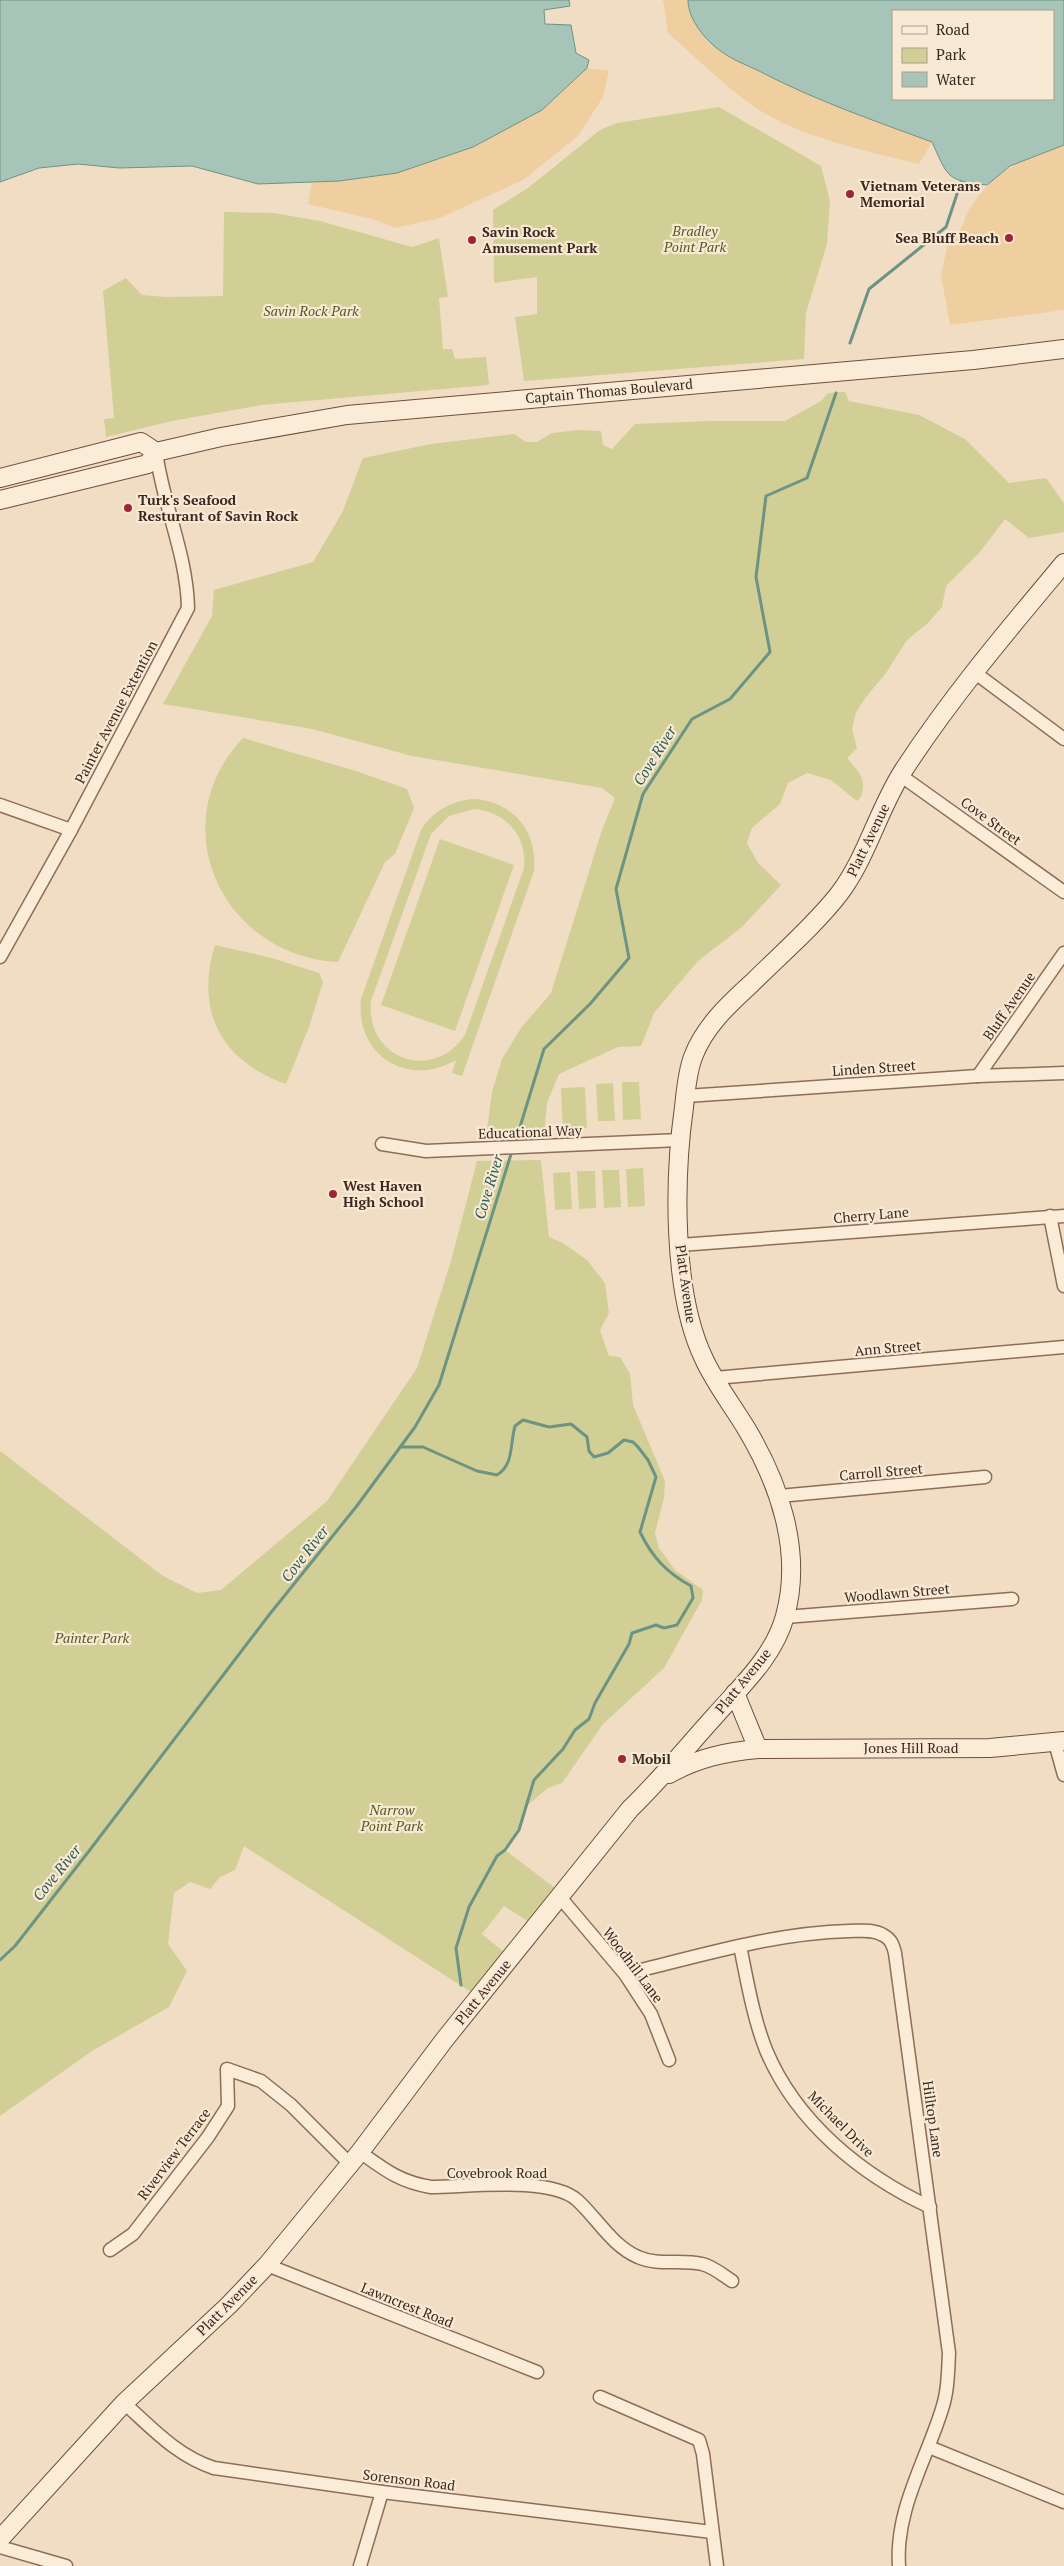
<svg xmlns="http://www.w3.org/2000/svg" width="1064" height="2566" viewBox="0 0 1064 2566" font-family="'PT Serif',serif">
<rect width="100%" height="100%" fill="#f1ddc4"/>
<!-- green -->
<g fill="#d1cf96" fill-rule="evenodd">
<polygon points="719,107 821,166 830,201 827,244 806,313 804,359 524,381 515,317 537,314 537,277 494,283 493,210 528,188 600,130 617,123"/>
<polygon points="224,212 273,213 320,221 412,247 439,238 448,297 439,298 443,349 452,349 455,359 486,357 489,385 261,405 172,421 106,437 104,419 114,418 103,291 126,278 142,295 166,297 223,296"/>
<path d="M845 392 849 401 919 415 965 439 1009 483 1046 478 1064 503V532L1029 538 1005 519 980 552 946 586 942 607 928 623 907 640 886 673 866 697 856 712 852 729 857 748 847 758C859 772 867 778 861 797L857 801 831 780 807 773 788 783 780 804 752 828 747 843 758 863 781 885 742 927 698 961 654 1013 641 1046 618 1047 559 1074 547 1103 544 1133 486 1137 492 1092 502 1059 521 1028 551 993 602 830 615 798 602 788 412 756 312 729 163 704 212 616 214 590 313 562 342 513 363 458 431 444 514 434 526 442H537L552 433 579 430 601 431 603 445 612 449 635 424 710 421H785L821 401 828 393Z"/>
<path d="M243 738 356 771 407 789 414 808 395 854 385 862 338 962C222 956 161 824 243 738Z"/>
<path d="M476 799C514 803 538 832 534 871L462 1076 452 1073 456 1060C408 1088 355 1056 361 999L421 830C434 810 452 800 476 799ZM474 809C506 812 527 835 524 868L465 1035C433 1083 365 1059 371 1001L431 834 449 816Z"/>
<polygon points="440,839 514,865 455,1031 381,1005"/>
<path d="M215 945 272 958 319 973 323 982 309 1027 286 1084C220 1061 195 1010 215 945Z"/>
<polygon points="622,1082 639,1082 641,1119 623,1120"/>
<polygon points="613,1083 615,1121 598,1121 596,1084"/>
<polygon points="585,1087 587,1128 563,1129 561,1088"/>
<polygon points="541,1160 549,1237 563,1243 587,1260 605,1283 609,1313 600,1330 609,1356 620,1357 630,1374 633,1405 665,1481 664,1498 655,1533 659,1548 675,1570 703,1590 702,1600 664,1668 603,1724 562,1783 548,1788 524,1808 519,1830 505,1850 555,1888 529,1922 504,1906 482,1934 504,1952 474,1994 244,1846 235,1870 220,1877 210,1889 190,1882 174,1893 168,1944 187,1971 169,2007 92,2051 0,2116 0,1451 163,1576 197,1593 221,1590 327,1501 417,1368 451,1261 477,1161"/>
<polygon points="643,1168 645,1206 628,1207 626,1169"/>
<polygon points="602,1170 619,1170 621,1207 604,1208"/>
<polygon points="577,1171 595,1171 596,1208 579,1209"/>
<polygon points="570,1172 572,1209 555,1210 553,1173"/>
</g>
<!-- sand -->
<g fill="#efcf9f">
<path d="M663 0H688V7L784 84 847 111 932 142 919 164C869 152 799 137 756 108 725 87 697 58 668 33Z"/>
<polygon points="587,68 609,71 603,97 578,136 523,180 440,218 395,228 376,220 308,204 312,181 339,181 542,110"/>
<path d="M1064 145V310L950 325 941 275 948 243C968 227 960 222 972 205 998 167 1023 161 1064 145Z"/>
</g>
<!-- water -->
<g fill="#a6c4b7" stroke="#6b9484" fill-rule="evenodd">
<polygon points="0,0 569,0 570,6 544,10 545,24 571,25 576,53 589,60 587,68 542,110 473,147 397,173 339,181 258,184 192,166 119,168 78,164 39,168 0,182"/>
<path d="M688 0H1064V145L1010 166 987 185C946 181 948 177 932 142 875 121 817 101 763 73 750 66 734 61 722 52 706 41 688 20 688 0ZM1053 11V99H893V11Z"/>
</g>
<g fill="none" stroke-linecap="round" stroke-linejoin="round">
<!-- stream -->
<g stroke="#6b9484" stroke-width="3">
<polyline points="850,343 869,289 946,227 961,182"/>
<polyline points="515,1143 544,1049 590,1004 629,958 616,889 643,794 692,719 730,699 770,652 756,577 766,496 807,478 836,393"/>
<path d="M400 1447H423L477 1471 497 1475C514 1465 510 1443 515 1426L523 1420 549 1427 571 1424 587 1437 589 1451 594 1457 608 1453 624 1440 633 1442 638 1447 648 1460 656 1477 640 1532C652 1557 667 1573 691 1586L693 1598 677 1625 664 1628 656 1625 632 1633 629 1644 595 1703 589 1719 575 1730 563 1749 534 1780 519 1830 505 1850 497 1856 469 1907 456 1948 461 1985"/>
<polyline points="0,1960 15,1946 89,1851 269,1615 356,1507 415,1427 439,1385 512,1151"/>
</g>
<defs>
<g id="minor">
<polyline points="974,672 1064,739"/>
<polyline points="900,775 1064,892"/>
<polyline points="0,805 71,830"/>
<path d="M0 957 71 830 188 608C187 555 163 505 156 452"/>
<polyline points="978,1076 1064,953"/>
<polyline points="686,1096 978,1076 1064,1073"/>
<polyline points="382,1144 426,1151 680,1140"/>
<polyline points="1050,1216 1064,1286"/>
<polyline points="680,1245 1064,1216"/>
<polyline points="715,1378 1064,1347"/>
<polyline points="779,1496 985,1477"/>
<polyline points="785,1617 1012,1599"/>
<polyline points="1055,1743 1064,1775"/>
<polyline points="559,1896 625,1974 651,2014 669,2060"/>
<path d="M740 1946C747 1980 753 2017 766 2050 796 2122 861 2175 930 2207"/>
<path d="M625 1974C699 1956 773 1933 849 1931 860 1931 873 1929 883 1935 891 1939 893 1945 895 1953L949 2353C948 2372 948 2391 942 2409 926 2461 895 2510 899 2566"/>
<path d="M360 2152C385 2170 400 2182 431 2187 467 2187 550 2176 577 2200 597 2218 612 2246 638 2257 658 2266 681 2259 702 2264 712 2266 723 2275 732 2281"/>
<polyline points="110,2250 133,2234 208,2137 228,2106 227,2069 261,2081 291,2105 350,2164"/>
<polyline points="267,2265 537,2372"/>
<polyline points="600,2397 699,2440 703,2454 717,2566"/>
<path d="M124 2403C153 2429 177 2456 214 2468L382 2492 712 2532"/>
<polyline points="929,2447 1064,2502"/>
<polyline points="0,2547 66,2566"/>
<polyline points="360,2566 382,2492"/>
</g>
<g id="secondary">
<polyline points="0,478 141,442 156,452"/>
<polyline points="0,500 148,464 156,452 221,437 347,415 973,360 1064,349"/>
<polyline points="735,1693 758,1749"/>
<path d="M669 1774C698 1758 725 1752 758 1749L990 1748 1064 1741"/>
<path d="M0 2539 124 2403 229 2305 267 2265 360 2152 445 2039 630 1809C660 1780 686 1748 714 1717 740 1687 774 1657 785 1616 803 1551 779 1483 746 1428 732 1405 715 1383 704 1359 672 1293 674 1179 684 1107 686 1090 687 1073 693 1057 704 1027 729 1004 752 983 781 954 814 926 839 894 867 857 878 810 903 771 951 697 1008 630 1064 563"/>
</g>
</defs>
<!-- minor casing -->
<use href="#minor" stroke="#8e6d58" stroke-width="15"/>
<!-- secondary casing -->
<use href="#secondary" stroke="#6f4e3c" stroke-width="20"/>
<!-- minor -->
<use href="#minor" stroke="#fbecd8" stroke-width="12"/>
<!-- secondary -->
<use href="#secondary" stroke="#fbecd8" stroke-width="18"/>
</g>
<!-- markers -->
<g fill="#a12436" stroke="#f8e9d4" stroke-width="2">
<circle cx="850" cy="194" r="5"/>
<circle cx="1009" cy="238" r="5"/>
<circle cx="472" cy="240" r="5"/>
<circle cx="128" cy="508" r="5"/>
<circle cx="333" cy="1194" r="5"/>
<circle cx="622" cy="1759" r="5"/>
</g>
<g text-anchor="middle" stroke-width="4.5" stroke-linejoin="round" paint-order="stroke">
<!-- poi labels -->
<g font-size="14" font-weight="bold" fill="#3c281e" stroke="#f8e9d4" text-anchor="start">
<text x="860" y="191">Vietnam Veterans<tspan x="860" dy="16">Memorial</tspan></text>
<text x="482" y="237">Savin Rock<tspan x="482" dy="16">Amusement Park</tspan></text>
<text x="999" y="243" text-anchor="end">Sea Bluff Beach</text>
<text x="138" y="505">Turk's Seafood<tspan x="138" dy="16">Resturant of Savin Rock</tspan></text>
<text x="343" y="1191">West Haven<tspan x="343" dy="16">High School</tspan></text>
<text x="632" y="1764">Mobil</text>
</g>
<!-- park labels -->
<g font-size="14" font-style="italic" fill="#545a23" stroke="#f8e9d4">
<text x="695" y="236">Bradley<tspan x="695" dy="16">Point Park</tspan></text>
<text x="311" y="316">Savin Rock Park</text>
<text x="92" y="1643">Painter Park</text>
<text x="392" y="1815">Narrow<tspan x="392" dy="16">Point Park</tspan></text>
</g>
<!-- street labels -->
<g font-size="14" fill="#3c281e" stroke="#f8e9d4">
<text transform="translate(609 391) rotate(-5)" y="5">Captain Thomas Boulevard</text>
<text transform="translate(116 712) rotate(-62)" y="5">Painter Avenue Extention</text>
<text transform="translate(991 821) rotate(36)" y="5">Cove Street</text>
<text transform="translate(868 840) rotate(-64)" y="5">Platt Avenue</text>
<text transform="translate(1009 1006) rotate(-55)" y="5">Bluff Avenue</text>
<text transform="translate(874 1068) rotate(-4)" y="5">Linden Street</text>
<text transform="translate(530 1132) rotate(-2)" y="5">Educational Way</text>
<text transform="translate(871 1215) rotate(-5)" y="5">Cherry Lane</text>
<text transform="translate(686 1284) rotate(82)" y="5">Platt Avenue</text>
<text transform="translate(888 1348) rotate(-5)" y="5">Ann Street</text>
<text transform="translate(881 1472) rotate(-5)" y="5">Carroll Street</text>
<text transform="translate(897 1593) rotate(-5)" y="5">Woodlawn Street</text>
<text transform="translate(743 1681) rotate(-51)" y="5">Platt Avenue</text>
<text x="911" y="1753">Jones Hill Road</text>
<text transform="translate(633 1965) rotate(53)" y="5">Woodhill Lane</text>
<text transform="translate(483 1992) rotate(-51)" y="5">Platt Avenue</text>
<text transform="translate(933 2119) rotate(82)" y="5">Hilltop Lane</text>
<text transform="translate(841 2124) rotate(45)" y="5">Michael Drive</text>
<text transform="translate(174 2154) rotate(-53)" y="5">Riverview Terrace</text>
<text x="497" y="2178">Covebrook Road</text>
<text transform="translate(227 2305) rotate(-45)" y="5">Platt Avenue</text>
<text transform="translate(407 2305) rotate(22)" y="5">Lawncrest Road</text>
<text transform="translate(409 2480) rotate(7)" y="5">Sorenson Road</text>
</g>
<!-- water labels -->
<g font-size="15" font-style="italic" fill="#2c5d53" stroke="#f8e9d4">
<text transform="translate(655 756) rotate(-58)" y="5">Cove River</text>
<text transform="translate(489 1187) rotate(-73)" y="5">Cove River</text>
<text transform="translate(305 1554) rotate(-52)" y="5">Cove River</text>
<text transform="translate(57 1873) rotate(-51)" y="5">Cove River</text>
</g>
</g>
<!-- legend -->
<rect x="892" y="10" width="162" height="90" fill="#f8e9d4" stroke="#ad9c8b"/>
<rect x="902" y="26" width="25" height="8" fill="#fbecd8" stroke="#ad9c8b"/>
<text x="936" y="35" font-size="15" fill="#3c281e">Road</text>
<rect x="902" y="48" width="25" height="15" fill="#d1cf96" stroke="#ad9c8b"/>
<text x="936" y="60" font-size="15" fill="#3c281e">Park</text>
<rect x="902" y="72" width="25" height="15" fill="#a6c4b7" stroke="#ad9c8b"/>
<text x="936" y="85" font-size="15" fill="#3c281e">Water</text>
</svg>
